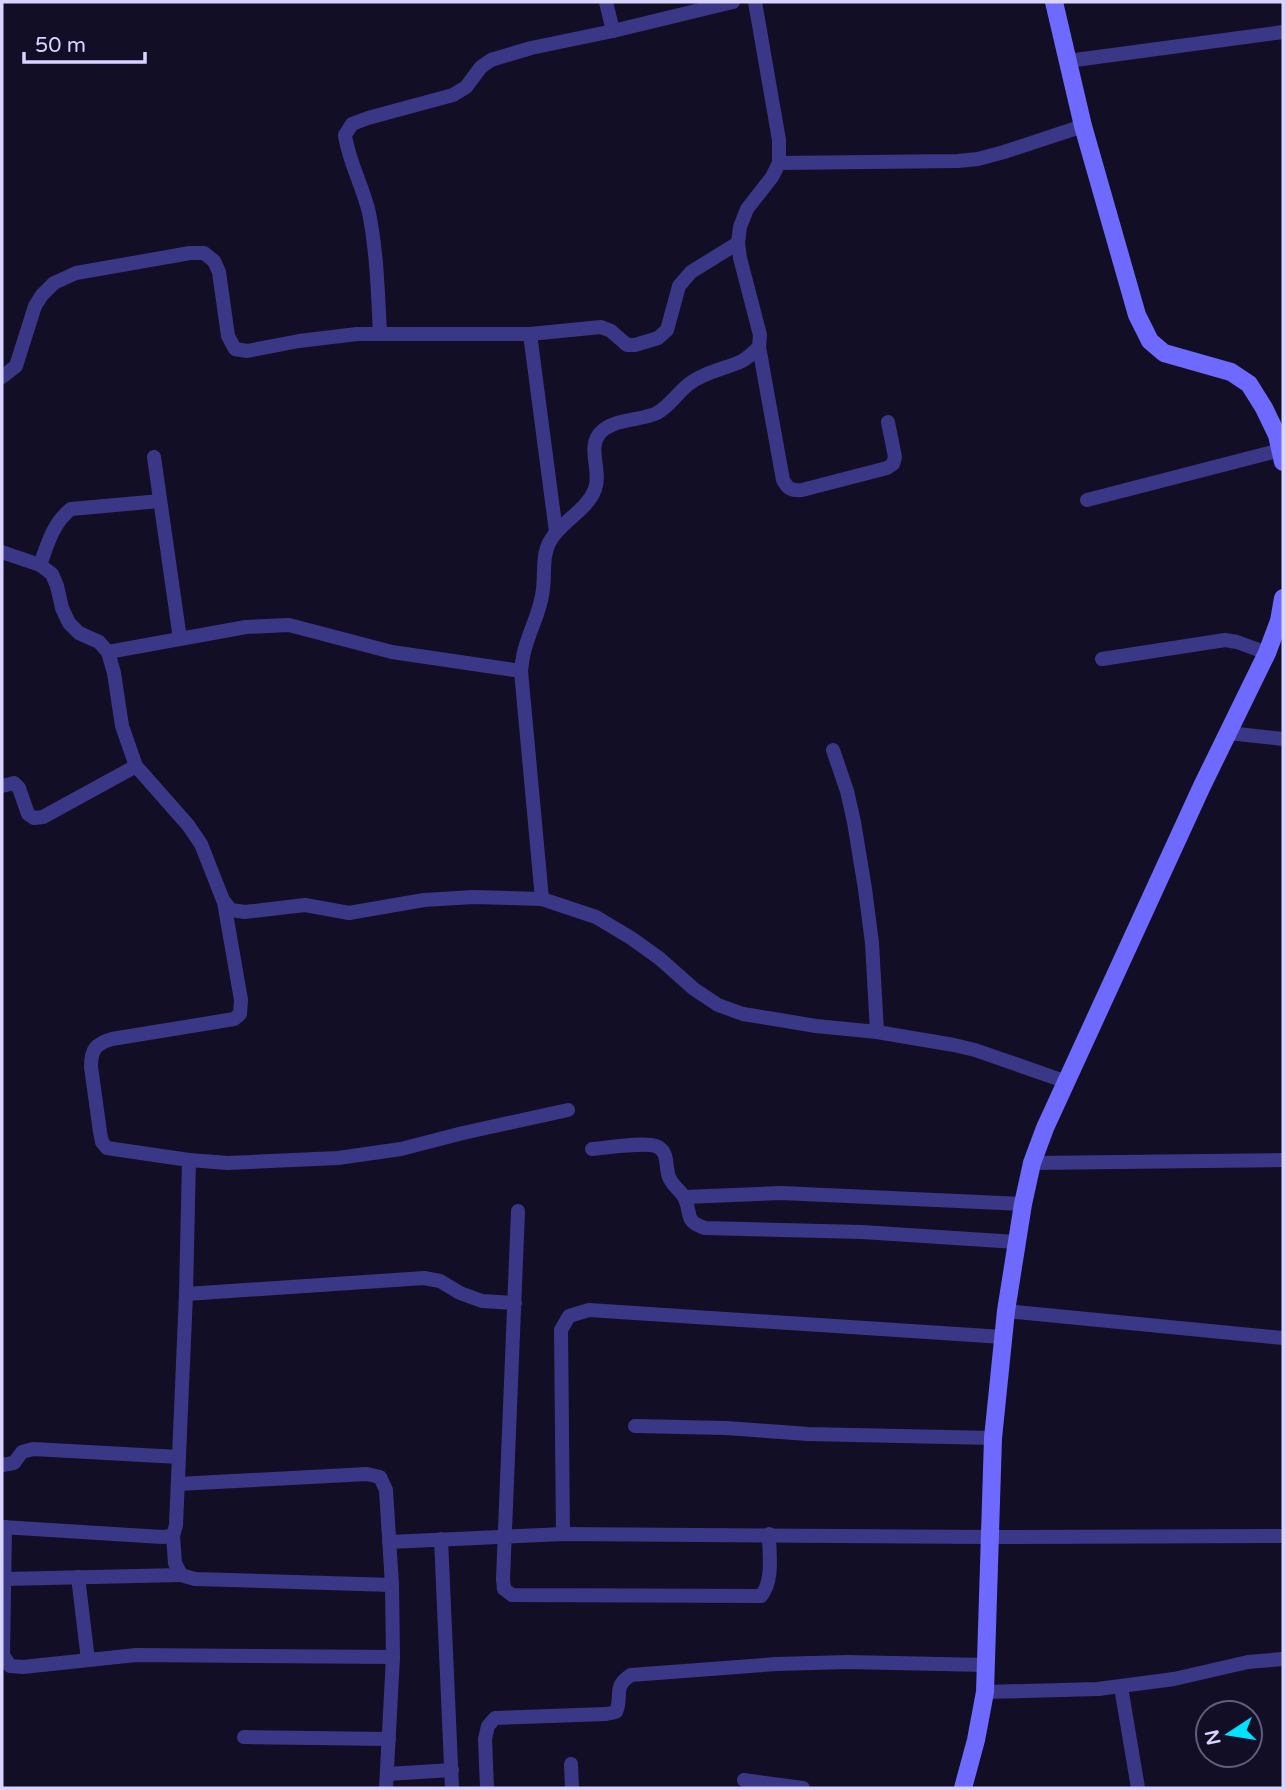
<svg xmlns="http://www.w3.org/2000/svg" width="1285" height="1790" viewBox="0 0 1285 1790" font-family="'Varela Round',sans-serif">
<rect width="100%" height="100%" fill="#120e26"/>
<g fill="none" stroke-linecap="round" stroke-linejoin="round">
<!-- minor -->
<g stroke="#3b3787" stroke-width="14">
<polyline points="606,2 613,31"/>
<polyline points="1068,61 1283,32"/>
<polyline points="779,163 958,161 978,159 1004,152 1083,126"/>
<path d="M380 334C378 294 377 253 369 213 363 186 349 163 345 135L352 124 368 118 453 95 466 87 481 67 491 60 531 48 613 31 733 2"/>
<polyline points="530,334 556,532"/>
<path d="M759 347 783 480C788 489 792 491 802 490L887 468 893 464 895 457 888 422"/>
<polyline points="2,377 16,366 35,306 42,295 54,283 76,273 190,253 204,253 214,261 219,272 228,336 235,349 247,351 299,341 357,334 530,334 601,327 611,331 627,345 635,345 658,338 667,330 679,286 691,272 738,243"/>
<polyline points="154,457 180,639"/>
<polyline points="1087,500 1281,450"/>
<polyline points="2,552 40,565 52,574 57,586 62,608 69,623 79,633 99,642 108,652 114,673 122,726 136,766 188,825 201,844 223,900 231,910 245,912 305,905 349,913 424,900 473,897 542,899 596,917 631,938 659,958 694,989 718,1005 743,1014 774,1019 816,1026 877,1032 954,1045 975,1050 1067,1082"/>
<path d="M40 565C48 543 53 523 71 509L160 501"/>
<polyline points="108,652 246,627 289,625 392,652 521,671"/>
<polyline points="1102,659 1225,640 1237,642 1267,653"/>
<polyline points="1228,733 1283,739"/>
<polyline points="833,750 847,791 854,822 865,889 872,943 877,1032"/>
<polyline points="2,786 14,783 19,788 28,814 34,818 43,817 136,766"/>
<path d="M542 899 521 671C522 662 523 653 526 645 532 625 541 610 543 589 545 573 542 555 550 541 561 521 587 511 595 489 602 471 586 447 601 432 616 418 640 421 657 413 670 406 677 393 689 384 704 372 725 369 742 361 749 357 754 352 759 347L760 335 740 258 738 243 740 227 747 209 772 177 779 163V140L755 2"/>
<path d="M224 902 241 1000 240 1014 234 1019 112 1039C95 1044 91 1050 91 1067L100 1132 102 1142 107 1148 189 1160 228 1163 338 1158 401 1149 463 1133 568 1110"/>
<path d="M592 1149C606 1148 647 1141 658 1147 669 1153 665 1167 669 1177 672 1186 682 1191 685 1199 692 1215 684 1221 705 1228L862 1232 1016 1242"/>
<polyline points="1032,1163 1283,1160"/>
<polyline points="685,1197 781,1193 1023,1204"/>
<path d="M518 1211 503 1579 504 1589 512 1595 761 1596C774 1580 769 1554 769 1534"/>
<polyline points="186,1294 424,1278 440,1281 460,1293 482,1301 515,1303"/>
<polyline points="1006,1311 1283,1338"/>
<polyline points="635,1426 726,1428 808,1434 993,1438"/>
<polyline points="2,1465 14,1463 22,1452 33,1449 179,1457"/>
<polyline points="178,1484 367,1474 380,1477 386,1490 392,1585 393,1657 386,1788"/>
<polyline points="2,1527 162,1537 173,1536 176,1525 186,1294 189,1160"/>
<polyline points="5,1527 3,1655 10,1666 23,1667 136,1655 393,1657"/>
<polyline points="563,1534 561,1330 569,1316 589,1310 1003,1337"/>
<polyline points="173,1536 175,1563 181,1575 195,1579 392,1585"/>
<polyline points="441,1539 452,1788"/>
<polyline points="389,1542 563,1534 988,1537 1283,1536"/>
<polyline points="78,1577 88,1660"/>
<polyline points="4,1579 181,1575"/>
<polyline points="1121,1687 1138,1788"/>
<polyline points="985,1692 1098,1689 1174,1679 1248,1662 1283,1659"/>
<polyline points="244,1737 389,1739"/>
<polyline points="571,1764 572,1788"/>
<polyline points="387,1774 452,1770"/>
<polyline points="744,1780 803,1788"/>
<path d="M487 1788 485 1739 488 1726 495 1718 606 1714 616 1712C623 1696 612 1687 631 1675L776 1664 848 1662 986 1665"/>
</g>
<!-- secondary -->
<g stroke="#6f6aff" stroke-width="18">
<polyline points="1054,2 1083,126 1137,315 1150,341 1164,353 1231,372 1249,384 1264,408 1277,435 1283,462"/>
<polyline points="963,1788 976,1740 985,1692 993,1438 1006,1311 1023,1204 1032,1163 1045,1128 1202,786 1267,653 1279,621 1283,598"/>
</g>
</g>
<!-- border -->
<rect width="1285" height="1790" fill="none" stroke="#d8d3ff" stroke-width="7"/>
<!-- north arrow -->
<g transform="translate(1229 1734) rotate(258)"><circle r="33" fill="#120e26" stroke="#615d7d" stroke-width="2"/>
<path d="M0-5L12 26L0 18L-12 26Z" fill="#00e3fe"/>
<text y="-10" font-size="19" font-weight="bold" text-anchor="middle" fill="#d8d3ff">N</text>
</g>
<!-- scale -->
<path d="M24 52v10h121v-10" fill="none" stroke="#d8d3ff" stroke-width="3.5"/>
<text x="35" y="52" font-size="21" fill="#d8d3ff" stroke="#120e26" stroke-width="5" paint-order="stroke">50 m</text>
</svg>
